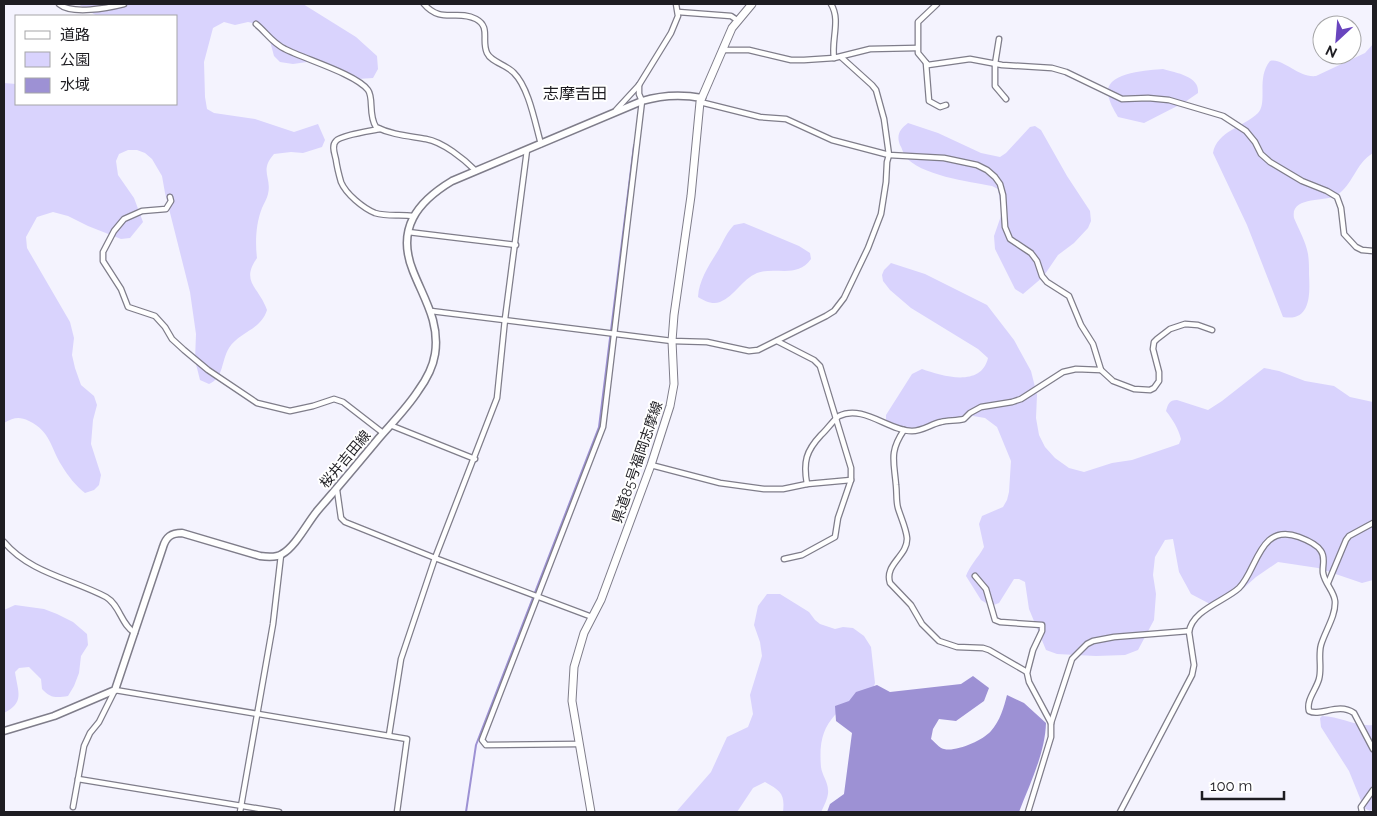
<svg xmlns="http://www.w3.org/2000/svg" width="1377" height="816" viewBox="0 0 1377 816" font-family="Raleway,'Noto Sans JP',sans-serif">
<rect width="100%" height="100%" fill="#f4f3fe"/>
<!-- green -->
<g fill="#d9d3fd">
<path d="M78 4H303L356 37 377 56 378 69 373 78 358 79 314 61 293 64 280 62 274 56 270 41 261 25 248 22 235 25 224 22 213 28 204 62 205 97 207 109 214 113 255 119 294 132 318 124 325 140 322 147 303 153 291 152 274 154C259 171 272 177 268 194 267 199 264 203 262 208 256 223 255 242 257 258 240 282 259 287 267 310 261 330 239 332 229 348 221 361 224 378 209 384L200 380 195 360 196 334 190 292 165 193 162 176 152 159 145 153 137 150H128L119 154 116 161 118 175 134 198 143 222 130 238 121 239 88 226 68 216 53 212 37 217 26 237 27 248 70 322 74 338 72 355 75 368 81 385 94 396 97 405 93 420 91 444 101 475 99 485 94 490 85 493C76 486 68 476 62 466 50 447 51 432 29 421 18 416 14 418 4 423V83L16 84V104H176V16H97Z"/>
<path d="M1373 44V153C1355 164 1353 185 1337 195 1325 203 1290 195 1294 218 1299 230 1306 242 1308 254 1309 260 1309 267 1309 274 1310 294 1311 322 1283 317L1247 225 1213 153C1217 131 1244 127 1258 113 1268 102 1256 78 1270 61 1282 57 1298 78 1316 76L1365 53Z"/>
<path d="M1163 69C1176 73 1200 76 1198 93L1185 102 1144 123 1118 117C1114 110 1108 101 1108 91 1108 72 1150 70 1163 69Z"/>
<path d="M908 123 938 133 981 153 1000 157 1006 153 1030 127 1035 126 1041 130 1067 176 1090 211 1091 221 1088 228 1074 243 1058 255 1043 277 1023 294 1015 289 995 249 994 236 1002 213 998 189 992 186C970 182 919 175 905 156 903 153 902 148 900 145 896 135 900 129 908 123Z"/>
<path d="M744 223 799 246 810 253 811 259C797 279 776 266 757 273 742 279 735 296 720 302 712 305 705 301 698 297 699 279 710 264 719 249 724 240 727 232 734 225Z"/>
<path d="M891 263 925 274 987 305 1014 340 1031 371 1037 395 1036 418 1039 435 1045 447 1055 458 1069 468 1084 472 1112 463 1132 460 1179 444 1181 439C1178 428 1173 420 1166 411 1168 404 1169 400 1177 400L1208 410 1222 401 1264 368 1279 371 1305 381 1334 386 1350 397 1373 402V580L1362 583 1318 568 1278 562 1256 577 1237 594 1224 602 1210 604 1191 594 1179 572 1173 539 1165 540 1155 557 1153 575 1156 594 1154 620 1138 650 1125 655 1096 656 1057 654 1046 650 1029 609 1025 582 1019 579H1014L999 603 991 606 981 600 966 576C970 565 978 558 984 547L979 524 982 516 1003 507 1007 500 1009 492 1011 461 997 427 985 418 973 416 954 420 936 427 916 428H901L886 422V415L912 374 922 369C942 376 981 388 988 358L978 349 911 308 890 290 883 281 882 275 884 270Z"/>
<path d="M767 594H780L809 612 815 620 820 624 835 629 843 627 853 628 864 636 871 647 875 683 873 689C837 710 817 721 821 767 822 775 828 782 828 790 829 796 824 806 821 812H783C785 794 781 791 765 782L753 788 737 812H676L711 772 727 737 748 727 753 714 750 695 762 656 760 642 754 625 758 606Z"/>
<path d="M15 605 44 609 57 614 73 622 87 634 88 645 81 656 79 673 74 686 68 696C56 698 50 698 42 689L41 679 29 667 19 668 15 672C18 693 25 702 4 713V610Z"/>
<path d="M1322 716C1340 716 1355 727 1373 725V809L1370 811 1364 808 1349 771 1321 727 1320 718Z"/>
</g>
<!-- water -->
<path fill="#9d91d4" d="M973 676 989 688 984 701 956 721 939 719 933 729 931 739C935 742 939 748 944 749 956 752 982 741 991 731 1000 721 1004 707 1007 695L1024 703 1046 723C1045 754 1030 783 1019 812H827L830 804 844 794 852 733 836 721 835 706 849 701 856 692 877 685 890 692 961 684Z"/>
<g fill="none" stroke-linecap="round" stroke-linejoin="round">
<!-- stream -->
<polyline stroke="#9d91d4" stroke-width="2" points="466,812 476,745 599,427 634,145"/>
<defs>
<g id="street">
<path d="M59 4C72 15 108 8 124 4"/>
<path d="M424 4C441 24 457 9 476 19 491 27 481 40 487 53 491 62 507 65 514 73 529 88 535 123 541 144"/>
<path d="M831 4C841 20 831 40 834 58"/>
<polyline points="937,4 918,22 918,53 928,65 970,59 1002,65 1052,68 1066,72 1122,99 1148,98 1169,100 1223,116 1246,131 1255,142 1261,154 1270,162 1302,181 1327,191 1337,197 1341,208 1344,234 1356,247 1362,250 1373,251"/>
<polyline points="678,12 731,16 737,20"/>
<path d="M256 24C266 32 272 43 285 49 304 59 356 74 368 90 374 98 368 115 376 127 392 135 409 136 426 139 443 142 464 159 476 171"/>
<polyline points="999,39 995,64 995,86 1006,99"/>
<polyline points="722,50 749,50 791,60 804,60 834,58 870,49 917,48"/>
<polyline points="926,63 929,101 940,107 946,105"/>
<polyline points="700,102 760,117 786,119 832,140 889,155 944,158 977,165 987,170 995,177 1000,184 1003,195 1005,227 1010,239 1031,253 1037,261 1042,276 1047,282 1069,296 1081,325 1093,344 1101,370 1113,381 1134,389 1150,390 1154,388 1159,381 1159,372 1153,349 1154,342 1157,339 1170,329 1185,324 1198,325 1212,330"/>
<polyline points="616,110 639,85 671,33 678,16 676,4"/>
<path d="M380 129C371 131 341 135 336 141 331 146 335 154 336 160 337 167 339 175 341 182 346 194 363 208 375 213 388 217 400 214 413 216"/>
<polyline points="170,197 171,201 166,209 142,211 124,219 114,231 103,252 103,261 121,289 128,307 155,316 165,327 172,339 184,350 208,370 257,403 290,411 313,406 334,399 343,402 383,433"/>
<polyline points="408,232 516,245"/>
<polyline points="431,311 672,341 707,342 749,351 758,350 826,316 834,311 844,298 868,248 881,214 886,182 887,162 889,155 884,119 876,90 872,85 841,57"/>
<polyline points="777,341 814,360 820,366 851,468 851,480 838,518 835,537 802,555 784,559"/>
<polyline points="390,425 475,459"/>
<path d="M904 430C889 452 894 461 896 485 897 493 896 501 898 508 901 518 906 528 907 538 908 556 884 564 890 583L911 605 922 624 939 641 957 647 983 648 989 650 1027 672"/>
<polyline points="651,465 720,483 764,489 783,489 807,484 851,480"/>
<path d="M807 484C803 462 806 451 821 435 826 431 835 418 839 416 863 404 889 431 912 431 923 431 931 424 941 422 948 420 956 421 964 419L970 413 981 407 1012 402 1021 399 1063 372 1076 369 1101 370"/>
<polyline points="337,490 341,518 345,522 435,558 592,617"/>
<path d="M4 542C30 573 72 579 106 597 120 605 121 625 135 633"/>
<polyline points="975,576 986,589 995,620 1000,622 1042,625 1042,631 1033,650 1027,673 1029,682 1051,723"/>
<polyline points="1328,583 1346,540 1349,536 1373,523"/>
<polyline points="389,735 401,659 435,558 497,398 505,319 527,150"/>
<polyline points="578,744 486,745 482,740 603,427 642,101 639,94 639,85"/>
<polyline points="78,779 279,812"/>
<polyline points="73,807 84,746 90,733 99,722 115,690 407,739 397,812"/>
<polyline points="240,812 273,624 281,555"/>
<polyline points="1028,812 1051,737 1051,723 1072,659 1087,644 1093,641 1114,637 1189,631"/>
<path d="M1120 812 1192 675 1194 665 1189 632C1192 610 1225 601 1239 588 1257 571 1259 522 1299 537 1307 540 1317 544 1321 551 1326 558 1322 566 1323 573 1325 584 1334 591 1335 601 1336 616 1325 631 1321 645 1318 656 1322 668 1319 679 1316 690 1306 700 1309 711 1321 717 1338 702 1354 713L1373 749"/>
<polyline points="1362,812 1361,807 1373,790"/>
</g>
<path id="secondary" d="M4 731 54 716 115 690 163 547C166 537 171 533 182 533L260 556C267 557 276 558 282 554 296 546 307 523 318 510 339 486 359 462 379 438 392 423 407 408 418 391 426 380 433 367 435 354 440 322 424 299 413 271 396 229 417 202 452 181L642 101C662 95 681 94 702 98"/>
<polyline id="primary" points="591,812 572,701 574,667 584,633 601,600 651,465 670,406 674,384 672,341 674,315 691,196 700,102 732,28 752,4"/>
</defs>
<!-- street casing -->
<use href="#street" stroke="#7f7d8a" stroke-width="7"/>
<!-- secondary casing -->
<use href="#secondary" stroke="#7f7d8a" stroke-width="9"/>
<!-- primary casing -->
<use href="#primary" stroke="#7f7d8a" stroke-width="9"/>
<!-- street -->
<use href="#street" stroke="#fff" stroke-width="4.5"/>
<!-- secondary -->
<use href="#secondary" stroke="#fff" stroke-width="6"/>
<!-- primary -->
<use href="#primary" stroke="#fff" stroke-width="7"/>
</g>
<g text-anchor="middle" stroke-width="4" stroke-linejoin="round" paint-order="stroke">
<!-- street labels -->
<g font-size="14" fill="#1e1d22" stroke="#fff">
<text transform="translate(345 459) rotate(-50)" y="5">桜井吉田線</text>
<text transform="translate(637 462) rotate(-71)" y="5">県道85号福岡志摩線</text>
</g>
<!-- quarter labels -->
<g font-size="16" fill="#1e1d22" stroke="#fff">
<text x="575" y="99">志摩吉田</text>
</g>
</g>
<!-- border -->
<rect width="1377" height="816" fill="none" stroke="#1e1d22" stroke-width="10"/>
<!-- legend -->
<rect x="15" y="15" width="162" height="90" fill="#ffffff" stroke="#a5a5a7"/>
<rect x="25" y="31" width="25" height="8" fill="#ffffff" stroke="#a5a5a7"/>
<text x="60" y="40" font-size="15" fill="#1e1d22">道路</text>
<rect x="25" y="52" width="25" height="15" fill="#d9d3fd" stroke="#a5a5a7"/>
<text x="60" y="65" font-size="15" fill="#1e1d22">公園</text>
<rect x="25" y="78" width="25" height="15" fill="#9d91d4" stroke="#a5a5a7"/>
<text x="60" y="90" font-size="15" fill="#1e1d22">水域</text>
<!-- north arrow -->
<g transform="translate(1337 40) rotate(206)"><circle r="24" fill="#ffffff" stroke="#a5a5a7"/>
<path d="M0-4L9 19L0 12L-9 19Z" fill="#6945be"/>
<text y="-8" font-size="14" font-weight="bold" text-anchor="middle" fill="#1e1d22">N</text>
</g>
<!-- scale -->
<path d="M1202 791v8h82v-8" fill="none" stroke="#1e1d22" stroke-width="2.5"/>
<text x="1210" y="791" font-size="15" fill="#1e1d22" stroke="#ffffff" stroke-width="4" paint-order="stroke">100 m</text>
</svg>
